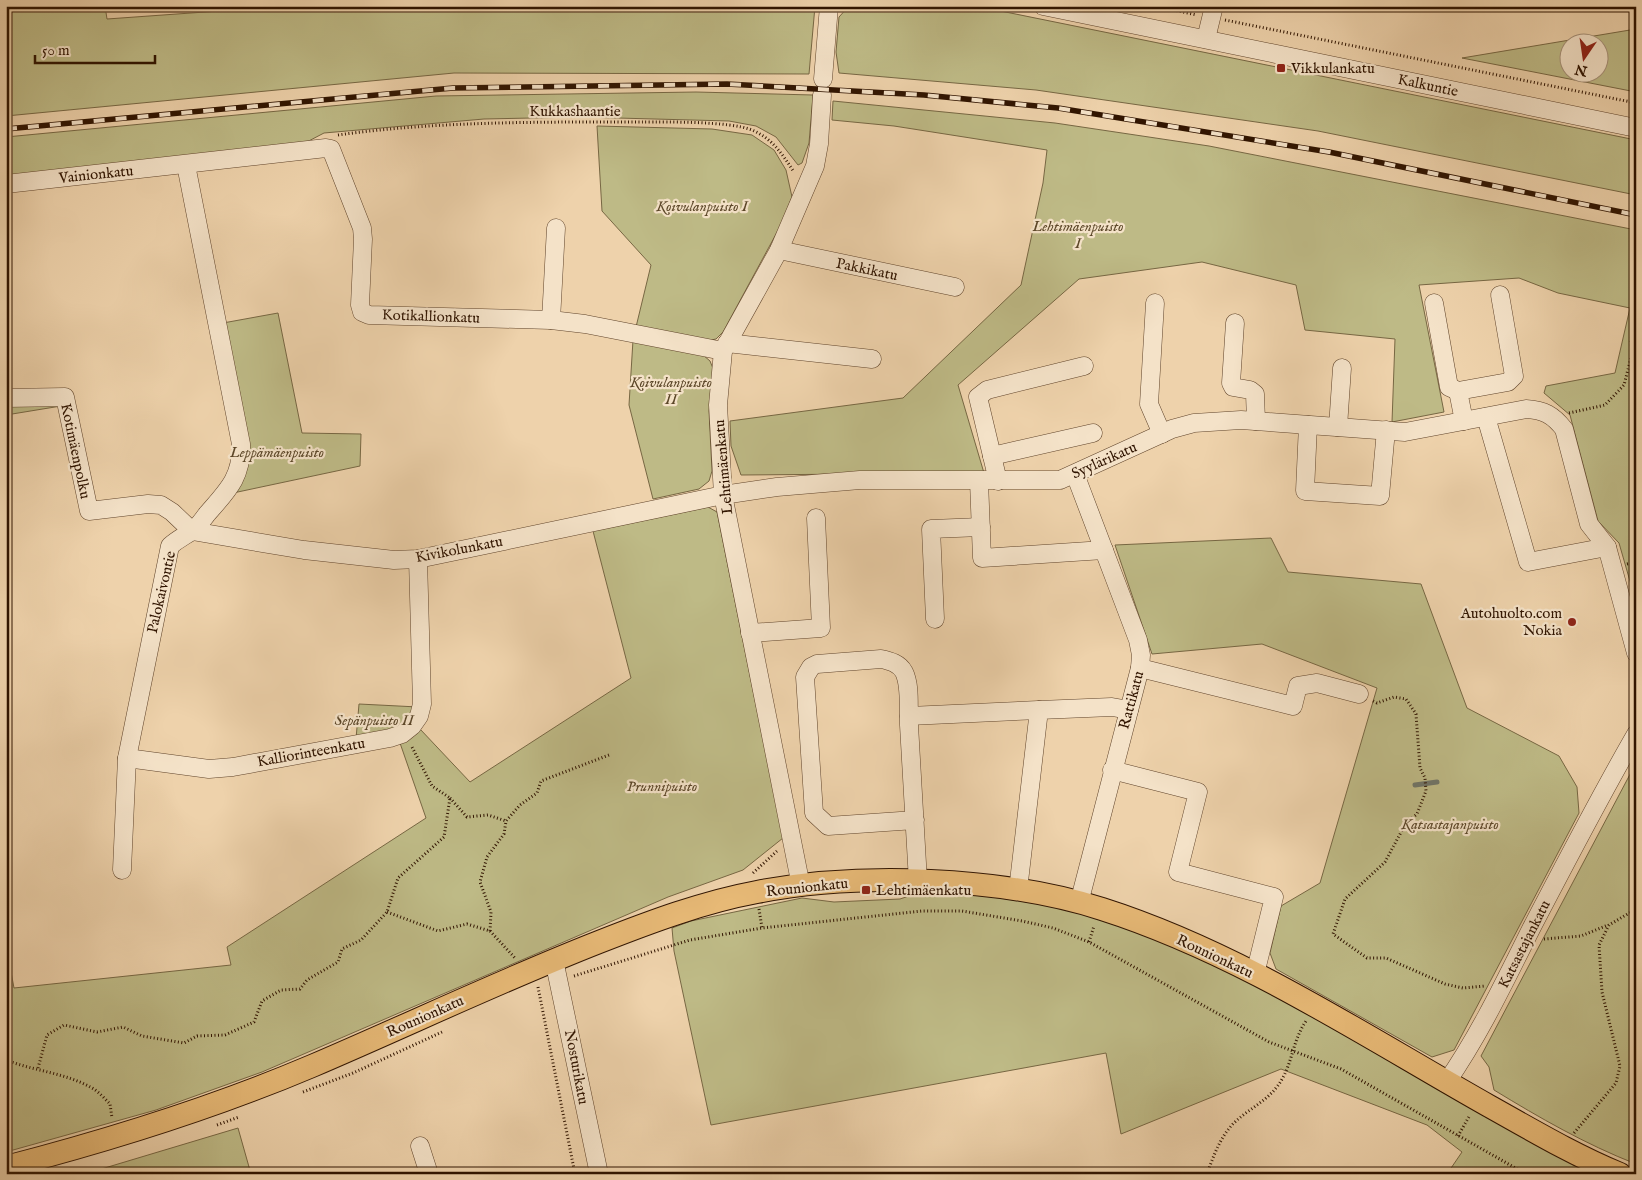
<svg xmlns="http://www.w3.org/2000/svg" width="1642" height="1180" viewBox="0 0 1642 1180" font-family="'IM FELL English',serif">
<rect width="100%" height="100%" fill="#eed2ab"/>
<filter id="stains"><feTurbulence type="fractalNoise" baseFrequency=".004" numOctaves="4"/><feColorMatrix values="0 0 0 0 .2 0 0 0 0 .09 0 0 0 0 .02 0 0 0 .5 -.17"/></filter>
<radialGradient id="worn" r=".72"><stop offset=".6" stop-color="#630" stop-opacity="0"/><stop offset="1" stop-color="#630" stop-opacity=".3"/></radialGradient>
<!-- green -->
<g fill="#beba86" stroke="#776743" fill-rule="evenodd">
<polygon points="6,6 105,6 107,19 289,6 815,6 809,74 454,73 6,116"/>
<polygon points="849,6 976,6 1636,140 1636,195 1318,131 1036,90 839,73 836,52 839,17"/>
<path d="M1636 29V92L1462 58ZM1570 42H1600V72H1570Z"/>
<polygon points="696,92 813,95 809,143 802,163 798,165 776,137 756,126 729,121 580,117 484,119 324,133 301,145 6,180 6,137 436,96"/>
<polygon points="833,101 1055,123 1209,146 1636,230 1636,602 1619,543 1598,521 1570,415 1544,393 1546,386 1615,373 1630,308 1558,293 1519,278 1419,285 1444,412 1392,422 1395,339 1305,330 1296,285 1202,262 1079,279 958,385 984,473 741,475 731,446 730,421 903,398 1021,285 1043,183 1047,150 894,126 832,120"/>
<polygon points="597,126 712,129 752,135 774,150 786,170 792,197 782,223 723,332 716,339 706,341 636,327 651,265 602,211"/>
<polygon points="278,313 302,433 361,434 360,466 233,493 242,479 223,323"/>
<polygon points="633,340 703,355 710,361 714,371 709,411 712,471 709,481 699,489 653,499 629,405"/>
<polygon points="57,404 61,406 6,415 6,405"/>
<polygon points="708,507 717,512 783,838 743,870 668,897 262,1072 156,1110 6,1152 6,945 14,988 231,965 227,947 426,818 400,743 420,729 470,782 631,678 593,531"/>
<polygon points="1271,538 1288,572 1421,584 1467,708 1559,756 1577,787 1579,813 1454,1050 1432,1057 1276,969 1270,953 1281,906 1320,883 1377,688 1262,644 1152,654 1115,545"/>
<polygon points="359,704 418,707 407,725 356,739"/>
<path d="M1636 763V1164C1585 1144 1540 1118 1494 1090L1489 1067 1481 1056Z"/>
<path d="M924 891C986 895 1046 902 1106 920 1168 939 1227 971 1284 1001 1390 1055 1494 1116 1598 1174H1447L1462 1152 1427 1125 1281 1069 1121 1134 1106 1053 711 1125 674 951 672 928 691 921 802 898 834 902 900 899Z"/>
<polygon points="238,1128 251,1174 83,1174 88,1173"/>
</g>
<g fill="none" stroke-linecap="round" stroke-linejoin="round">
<!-- stream -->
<polyline stroke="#707569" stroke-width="5" points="1415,785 1437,782"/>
<defs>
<g id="minor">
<polyline points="1043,6 1636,128"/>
<polyline points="1206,39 1214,6"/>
<polyline points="823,79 829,6"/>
<polyline points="6,184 326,148 331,149 362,228 363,239 360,305 362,312 369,315 551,320 585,324 723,351"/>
<polyline points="779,250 955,287"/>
<polyline points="1155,303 1149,404 1162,434"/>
<polyline points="1434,303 1449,387 1458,391 1508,382 1514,376 1500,295"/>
<polyline points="551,320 556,228"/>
<polyline points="1235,323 1231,383 1233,387 1250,390 1255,394 1256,421"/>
<polyline points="727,343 872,359"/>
<polyline points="1458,391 1464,421"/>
<path d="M6 398 65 397 89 511 148 504 161 505 172 512 192 531 304 550 394 560 418 559 723 495 777 487 860 480H1060L1172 429 1194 423 1241 420 1405 432 1526 409C1544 410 1553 415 1564 429L1589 524 1607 547 1636 653"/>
<polyline points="1486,417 1528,562 1607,547"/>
<polyline points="1308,425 1305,491 1380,496 1386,430"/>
<polyline points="1338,427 1342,368"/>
<polyline points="992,456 1093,433"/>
<polyline points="1075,474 1138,640 1141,655 1140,668 1079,903"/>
<polyline points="979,481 982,558 1104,550"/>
<polyline points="998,481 978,397 987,390 1084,366"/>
<polyline points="935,619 931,529 981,527"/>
<polyline points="750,633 821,628 816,518"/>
<polyline points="1140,668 1293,706 1298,686 1317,683 1359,694"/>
<polyline points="909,716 1039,710"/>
<polyline points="127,758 209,769 233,767 390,738 402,734 412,726 419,716 422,704 418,559"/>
<polyline points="1112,770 1198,792 1178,872 1274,897 1255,974"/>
<path d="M915 820 828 826 814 813 805 677 811 667 817 664 881 659C890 661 899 663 904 672 911 686 908 709 909 725 912 777 915 829 918 881"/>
<path d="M122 870 127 758 170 546C178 539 183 537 192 531 197 528 203 519 207 514 228 490 242 477 241 444L186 165"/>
<polyline points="801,886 723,495 718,405 723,351 779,250 815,166 819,144 822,95"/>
<polyline points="1018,890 1039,710 1112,707 1129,710"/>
<polyline points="554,960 599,1174"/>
<path d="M1446 1083C1480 1034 1505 981 1531 929 1565 864 1599 798 1636 734"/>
<polyline points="420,1146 429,1174"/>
</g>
<path id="major" d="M6 1167C110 1140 213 1108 312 1066 408 1025 502 980 599 942 650 922 703 902 757 892 860 872 1002 877 1102 909 1240 953 1363 1035 1489 1106 1532 1130 1574 1155 1620 1174"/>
</defs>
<!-- minor casing -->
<use href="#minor" stroke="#60442b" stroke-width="19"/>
<!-- major casing -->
<use href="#major" stroke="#301400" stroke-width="24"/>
<!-- path -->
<g stroke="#301400" stroke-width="3" stroke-dasharray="1 2.5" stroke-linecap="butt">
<polyline points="1156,6 1197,15"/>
<polyline points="1225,20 1636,103"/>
<path d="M338 135C438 121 541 122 642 122 668 122 729 121 752 130 773 139 782 154 794 172"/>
<polyline points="1569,413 1605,405 1624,385 1632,354 1631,339 1635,328 1633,278 1636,273"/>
<polyline points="1627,564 1636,562"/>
<polyline points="1373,701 1377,703 1394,697 1406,699 1416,714 1420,768 1425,778 1426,791 1417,814 1406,823 1385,862 1345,899 1333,934 1367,958 1386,958 1445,984 1463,988 1485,986"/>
<polyline points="450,798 467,817 488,815 506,821"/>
<polyline points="753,873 777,851"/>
<polyline points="759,909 762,928"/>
<polyline points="387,912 438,931 467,924 490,931 491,912 480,882 487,857 504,834 506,821 520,805 537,793 541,781 609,755"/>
<polyline points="490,931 515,958"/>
<polyline points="1544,939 1581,936 1608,925"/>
<polyline points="1089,942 1094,926"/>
<polyline points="574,976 690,940 762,928 922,911 962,911 1022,921 1053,928 1089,942 1269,1042 1341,1069 1526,1174"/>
<polyline points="538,987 575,1174"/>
<path d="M6 1060C34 1071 66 1073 92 1088 99 1092 105 1099 110 1104L112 1118"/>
<polyline points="38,1068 47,1035 64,1025 97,1032 123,1027 142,1036 184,1043 197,1036 225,1035 254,1022 262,1001 281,990 300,989 307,980 338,962 342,949 361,940 387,912 398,878 444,837 450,798 432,786 412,747"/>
<polyline points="303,1092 353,1073 442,1032"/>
<polyline points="217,1125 239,1117"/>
<polyline points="1574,1133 1616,1083 1620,1066 1602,992 1599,945 1609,925 1631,912 1636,912"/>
<polyline points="1458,1136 1470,1115"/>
<path d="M1207 1174C1213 1157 1220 1138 1232 1125 1245 1111 1264 1103 1276 1088 1293 1067 1291 1043 1306 1021"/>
</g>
<!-- minor -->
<use href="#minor" stroke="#f4e2c8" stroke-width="18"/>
<!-- major -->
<use href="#major" stroke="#e7b976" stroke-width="22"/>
<defs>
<polyline id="rail" points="6,129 453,88 727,84 924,95 1058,108 1329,152 1636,215"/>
</defs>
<!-- rail casing -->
<use href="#rail" stroke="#301400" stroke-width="5.5"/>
<!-- rail -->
<use href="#rail" stroke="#f4e2c8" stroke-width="4" stroke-dasharray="11" stroke-linecap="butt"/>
</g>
<!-- markers -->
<g fill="#8f2418" stroke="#f4e2c8" stroke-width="2">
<rect x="1276" y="63" width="10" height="10" rx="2.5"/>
<circle cx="1572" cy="622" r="5"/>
<rect x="861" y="885" width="10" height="10" rx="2.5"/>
</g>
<g text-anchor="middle" stroke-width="4.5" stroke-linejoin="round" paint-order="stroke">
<!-- poi labels -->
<g font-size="15" fill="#301400" stroke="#f4e2c8" text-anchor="start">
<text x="1291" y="73">Vikkulankatu</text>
<text x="1562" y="618" text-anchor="end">Autohuolto.com<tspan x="1562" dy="17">Nokia</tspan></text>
<text x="876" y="895">Lehtimäenkatu</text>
</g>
<!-- street labels -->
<g font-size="15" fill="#301400" stroke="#f4e2c8">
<text transform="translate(1428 85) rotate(12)" y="5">Kalkuntie</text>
<text x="575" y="116">Kukkashaantie</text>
<text transform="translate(96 174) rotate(-6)" y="5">Vainionkatu</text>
<text transform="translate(867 269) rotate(12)" y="5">Pakkikatu</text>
<text transform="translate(431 316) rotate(2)" y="5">Kotikallionkatu</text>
<text transform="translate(76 451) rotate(78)" y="5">Kotimäenpolku</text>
<text transform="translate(1104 460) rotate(-24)" y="5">Syylärikatu</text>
<text transform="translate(723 467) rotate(-95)" y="5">Lehtimäenkatu</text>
<text transform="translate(459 549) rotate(-11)" y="5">Kivikolunkatu</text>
<text transform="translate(161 592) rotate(-77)" y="5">Palokaivontie</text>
<text transform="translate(1131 700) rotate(-75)" y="5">Rattikatu</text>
<text transform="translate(311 752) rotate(-10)" y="5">Kalliorinteenkatu</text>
<text transform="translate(807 887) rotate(-6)" y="5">Rounionkatu</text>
<text transform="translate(1524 944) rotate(-63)" y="5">Katsastajankatu</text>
<text transform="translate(1215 956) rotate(25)" y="5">Rounionkatu</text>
<text transform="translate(425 1016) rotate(-24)" y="5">Rounionkatu</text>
<text transform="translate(577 1067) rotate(79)" y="5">Nosturikatu</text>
</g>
<!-- park labels -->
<g font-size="15" font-style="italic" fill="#5b4628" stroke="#f4e2c8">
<text x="702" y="211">Koivulanpuisto I</text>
<text x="1078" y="231">Lehtimäenpuisto<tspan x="1078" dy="17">I</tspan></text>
<text x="671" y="387">Koivulanpuisto<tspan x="671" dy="17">II</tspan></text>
<text x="277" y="457">Leppämäenpuisto</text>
<text x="374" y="725">Sepänpuisto II</text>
<text x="662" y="791">Prunnipuisto</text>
<text x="1450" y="829">Katsastajanpuisto</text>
</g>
</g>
<!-- margin -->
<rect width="1642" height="1180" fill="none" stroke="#eed2ab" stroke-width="25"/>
<rect x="8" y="8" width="1627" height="1165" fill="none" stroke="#301400" stroke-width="2.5"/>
<rect x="12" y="12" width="1617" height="1155" fill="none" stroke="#301400"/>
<!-- north arrow -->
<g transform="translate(1584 58) rotate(193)"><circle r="24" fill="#f4e2c8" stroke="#a69078"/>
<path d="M0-4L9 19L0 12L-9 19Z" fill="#8f2418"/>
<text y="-8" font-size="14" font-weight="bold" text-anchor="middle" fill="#301400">N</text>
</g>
<!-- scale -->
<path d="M35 55v8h120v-8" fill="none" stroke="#301400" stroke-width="2.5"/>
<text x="42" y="55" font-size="15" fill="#301400" stroke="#f4e2c8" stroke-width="4" paint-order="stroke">50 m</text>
<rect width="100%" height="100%" filter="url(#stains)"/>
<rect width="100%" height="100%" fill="url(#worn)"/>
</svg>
